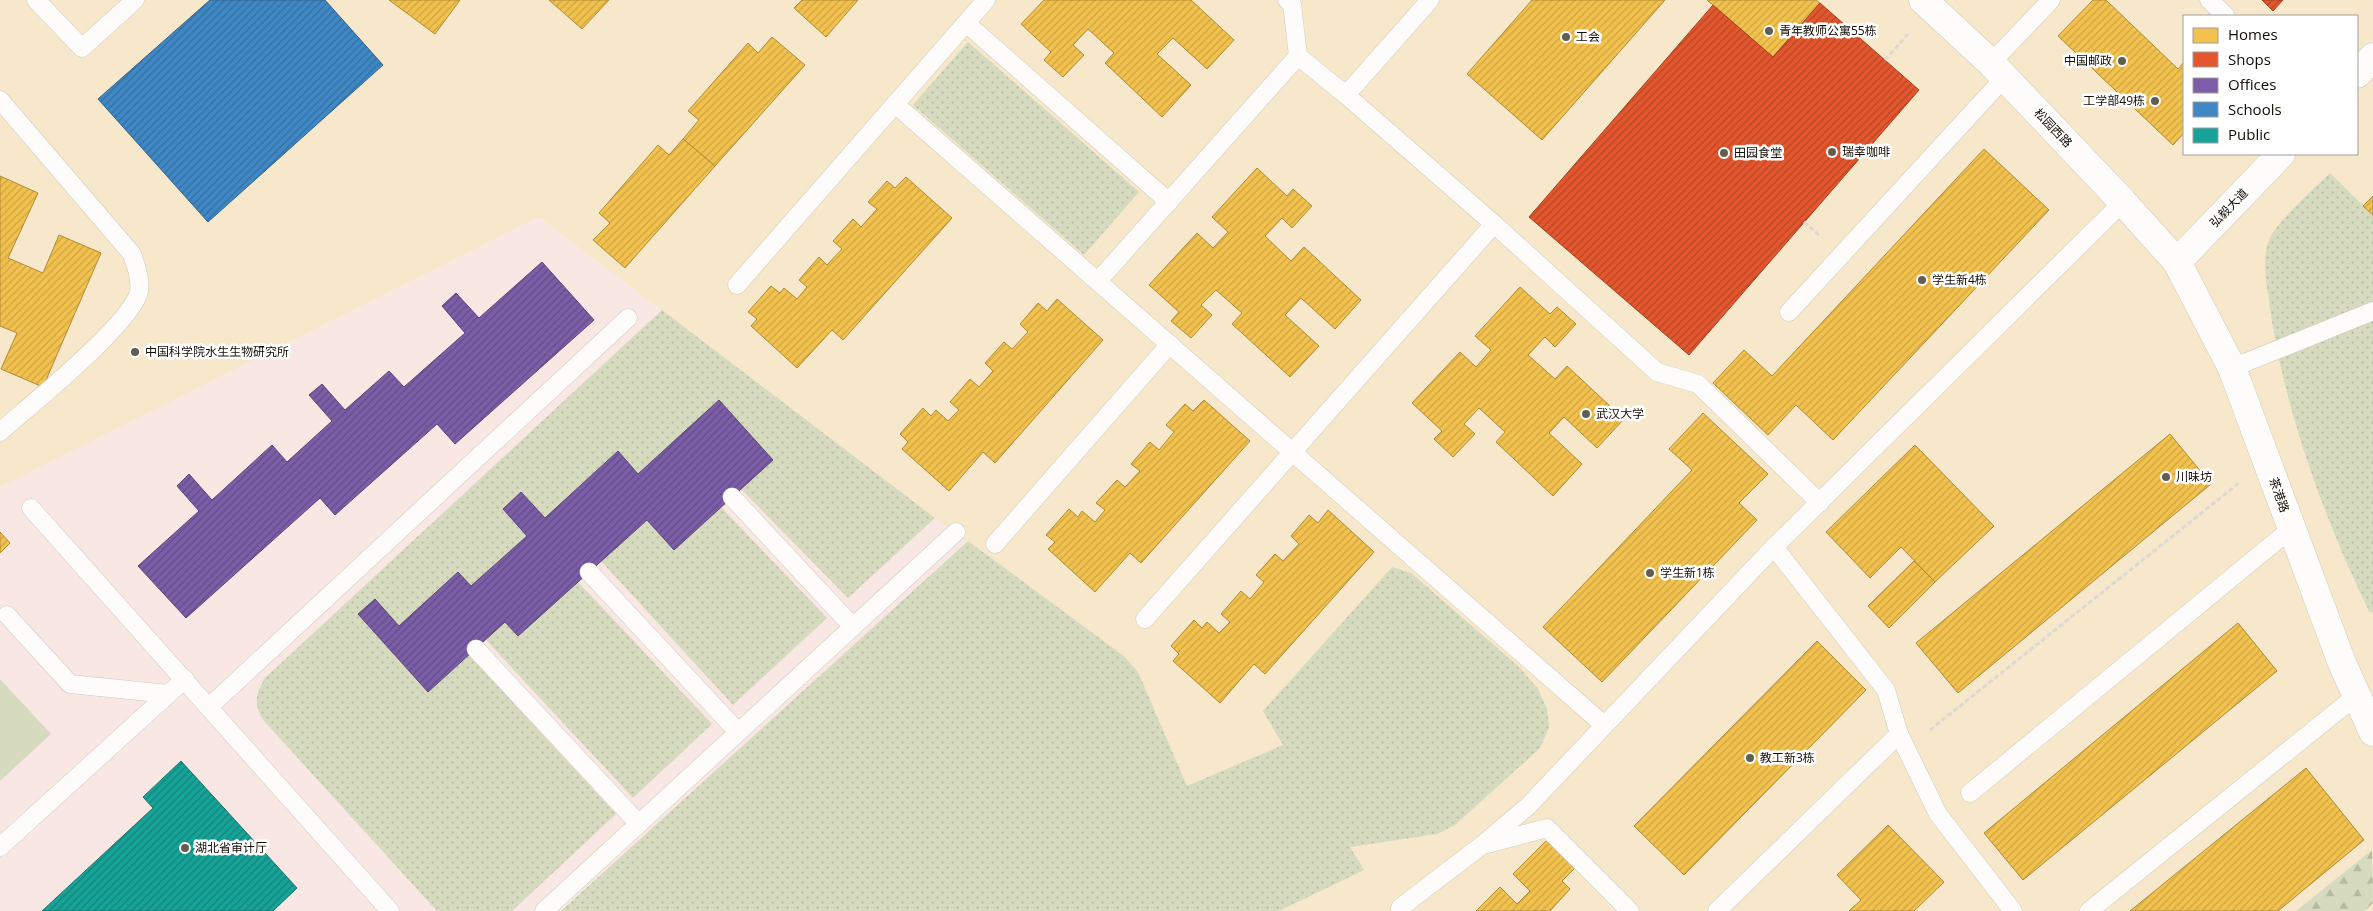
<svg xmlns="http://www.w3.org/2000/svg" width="2373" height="911" viewBox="0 0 2373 911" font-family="'Open Sans','Noto Sans SC',sans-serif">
<defs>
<pattern id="grass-dots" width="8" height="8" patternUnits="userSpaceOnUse" patternTransform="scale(1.25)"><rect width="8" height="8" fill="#d6dabe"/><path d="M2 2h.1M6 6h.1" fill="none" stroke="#b7baa2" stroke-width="1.8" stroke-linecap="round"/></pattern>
<pattern id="forest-firs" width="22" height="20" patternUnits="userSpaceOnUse" patternTransform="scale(1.25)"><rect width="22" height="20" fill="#d6dabe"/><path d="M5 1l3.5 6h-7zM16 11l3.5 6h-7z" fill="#b7baa2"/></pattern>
<pattern id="homes-hatch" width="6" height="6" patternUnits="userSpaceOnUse" patternTransform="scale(1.25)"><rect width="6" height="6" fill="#f2c14e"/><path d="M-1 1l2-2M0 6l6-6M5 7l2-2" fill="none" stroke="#cea542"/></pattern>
<pattern id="shops-hatch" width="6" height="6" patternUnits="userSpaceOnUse" patternTransform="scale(1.25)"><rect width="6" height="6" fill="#e4572e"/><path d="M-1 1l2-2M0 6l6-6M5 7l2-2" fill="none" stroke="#b74625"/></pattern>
<pattern id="offices-hatch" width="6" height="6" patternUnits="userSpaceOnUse" patternTransform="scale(1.25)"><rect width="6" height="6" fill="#7b5ea7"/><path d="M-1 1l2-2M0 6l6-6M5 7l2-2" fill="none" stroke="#634c86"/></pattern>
<pattern id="schools-hatch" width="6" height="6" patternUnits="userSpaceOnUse" patternTransform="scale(1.25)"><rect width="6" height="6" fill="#3f88c5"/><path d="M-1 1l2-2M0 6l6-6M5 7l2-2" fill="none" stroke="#336e9e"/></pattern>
<pattern id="public-hatch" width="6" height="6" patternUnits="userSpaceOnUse" patternTransform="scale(1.25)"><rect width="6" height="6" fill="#17a398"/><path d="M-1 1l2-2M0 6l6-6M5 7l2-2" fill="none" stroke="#13837a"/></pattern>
</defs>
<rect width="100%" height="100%" fill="#f6eee0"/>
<!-- commercial -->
<polygon fill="#f9e7e4" points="539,217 935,518 1124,656 1237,911 0,911 0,487"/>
<!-- built -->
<path fill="#f7e8cc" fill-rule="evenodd" d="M0 0H2373V911H1237L1124 656 935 518 539 217 0 487ZM2184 16H2357V154H2184Z"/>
<!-- grass -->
<g fill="url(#grass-dots)">
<polygon points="968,42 1139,192 1084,255 913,105"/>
<path d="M2330 173 2373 215V611L2370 613C2324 519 2282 404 2269 300 2266 282 2262 258 2269 240 2278 220 2313 190 2330 173Z"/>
<path d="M662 310 935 518 848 598 741 489 773 460 719 401 638 474 618 451 545 518 521 492 527 536 471 586 458 573 399 626 375 599 358 614 428 692 469 655 616 814 512 911H437L265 722C253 706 255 695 265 678Z"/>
<polygon points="721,507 827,618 733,705 601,561 647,520"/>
<polygon points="968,541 1124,656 1138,672 1187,786 1283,745 1263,711 1392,567 1411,573 1519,667 1538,689 1547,709 1549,727 1540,748 1455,825 1437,834 1350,847 1364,870 1279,911 561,911"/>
<polygon points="578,582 712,724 633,798 486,640 505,622 518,636"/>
</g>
<!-- forest -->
<polygon fill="url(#forest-firs)" points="2372,850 2373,903 2365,911 2296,911"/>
<!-- pitch -->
<polygon fill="#d6dabe" points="0,679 51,734 0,781"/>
<!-- homes -->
<g fill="url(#homes-hatch)" stroke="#af8b38">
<polygon points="389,0 460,0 435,34"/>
<polygon points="549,0 609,0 582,29"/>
<polygon points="802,0 858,0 826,37 794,8"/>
<polygon points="1044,0 1191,0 1234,40 1207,69 1173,38 1157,54 1191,85 1162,117 1105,63 1114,53 1088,29 1073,45 1084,55 1063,77 1044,60 1051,52 1021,24"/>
<polygon points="1532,0 1665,0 1542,140 1467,74"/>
<polygon points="1707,0 1816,0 1820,3 1773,57"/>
<polygon points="2093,0 2106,0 2178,69 2184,62 2184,133 2173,145 2058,36"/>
<polygon points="772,37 805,65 715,166 683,139 699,120 688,111 748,43 758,53"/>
<polygon points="683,139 715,166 625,268 593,240 610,223 599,213 658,145 669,155"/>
<polygon points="1984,149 2049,210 1833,440 1796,405 1768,435 1713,383 1744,350 1772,376"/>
<polygon points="1257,168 1287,196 1293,189 1312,206 1292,228 1282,218 1265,236 1291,261 1304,247 1361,300 1335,329 1301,298 1285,315 1319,346 1290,377 1232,324 1242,313 1216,290 1201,305 1212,315 1191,338 1171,321 1179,312 1149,285 1197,233 1213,248 1228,232 1212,217"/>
<polygon points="0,176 38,193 8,258 43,273 59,235 101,253 43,387 1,369 17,333 0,326"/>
<polygon points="906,177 952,218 843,340 832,330 797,368 751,326 757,319 748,312 771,286 780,293 784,288 797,299 807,287 799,280 819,257 827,265 842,249 833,241 853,219 861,227 877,209 868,202 887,181 895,188"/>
<polygon points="2373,196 2373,215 2363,206"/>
<polygon points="1520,287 1550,314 1557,307 1576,324 1555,347 1545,337 1528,355 1555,379 1567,366 1624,419 1597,448 1564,417 1549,433 1582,464 1553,496 1496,442 1505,432 1479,408 1464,424 1475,434 1453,457 1434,439 1442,431 1412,403 1460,352 1476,367 1491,350 1475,336"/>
<polygon points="1057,299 1103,340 995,463 983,452 949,491 902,449 908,442 900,434 923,408 931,416 936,410 948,421 959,410 950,402 970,379 979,387 993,371 985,363 1004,342 1012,349 1028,332 1020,324 1038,303 1047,311"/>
<polygon points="1204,400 1250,441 1141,563 1130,553 1095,592 1048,549 1055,542 1046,535 1069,509 1078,517 1082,511 1095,522 1105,510 1096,503 1117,480 1125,487 1140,471 1131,464 1150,442 1159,450 1174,432 1166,425 1185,404 1193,411"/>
<polygon points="1703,413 1768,474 1739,503 1757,520 1602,682 1543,627 1692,470 1669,449"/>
<polygon points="2170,434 2211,484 1958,693 1916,643"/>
<polygon points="1915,445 1994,526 1935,582 1901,547 1870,578 1826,532"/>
<polygon points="1328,510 1374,552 1265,674 1254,664 1220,703 1173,661 1179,654 1171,646 1194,620 1202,628 1207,622 1219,633 1230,622 1221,614 1241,591 1250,599 1264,582 1256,575 1275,554 1283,561 1299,544 1291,536 1309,515 1318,523"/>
<polygon points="0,532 10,543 0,553"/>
<polygon points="1914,561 1935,582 1889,628 1868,606"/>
<polygon points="2238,623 2277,671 2023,880 1984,833"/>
<polygon points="1817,641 1866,690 1684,875 1634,826"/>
<polygon points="2306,768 2364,840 2278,911 2130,911"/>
<polygon points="1888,825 1944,882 1914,911 1849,911 1861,900 1837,875"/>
<polygon points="1547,840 1575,868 1562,881 1570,889 1550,911 1476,911 1500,887 1517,904 1530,891 1513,874"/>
</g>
<!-- shops -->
<g fill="url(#shops-hatch)" stroke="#a54121">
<polygon points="2262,0 2283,0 2273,11"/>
<polygon points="1820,3 1919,90 1689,355 1529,217 1713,5 1773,57"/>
</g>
<!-- offices -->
<g fill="url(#offices-hatch)" stroke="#5c4676">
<polygon points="542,262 594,320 455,444 437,424 335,515 320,498 186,618 138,566 199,511 177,486 189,474 212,500 272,445 287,462 332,421 309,395 322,384 345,410 389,371 404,387 465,333 442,306 456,293 479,318"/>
<polygon points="719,400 773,460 674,550 647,520 518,636 505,622 428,692 358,614 375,599 399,626 458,572 471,586 527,536 503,509 521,492 545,518 618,451 638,474"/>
</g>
<!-- schools -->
<polygon fill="url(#schools-hatch)" stroke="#32638b" points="210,0 325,0 383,65 208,222 98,99"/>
<!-- public -->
<polygon fill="url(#public-hatch)" stroke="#16766c" points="181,761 297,888 273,911 42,911 153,808 143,797"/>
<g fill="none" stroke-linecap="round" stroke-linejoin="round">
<defs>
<g id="service">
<polyline points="36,0 82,48 135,0"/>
<polyline points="1287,0 1292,4 1298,56 1346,95 1430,0"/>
<polyline points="2209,0 2226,16"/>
<polyline points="966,23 1169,202"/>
<polyline points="1991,63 2051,0"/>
<polyline points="1346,95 1494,224 1657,372 1698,384 1820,503"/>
<path d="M0 100 132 254C136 265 141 280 139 291 134 322 28 407 0 432"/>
<polyline points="895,104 1604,725"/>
<polyline points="1098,281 1298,56"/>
<polyline points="737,285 986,0"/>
<polyline points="1789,312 2005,77"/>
<polyline points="2232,368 2373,311"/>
<polyline points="732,497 853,627"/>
<polyline points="31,508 390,911"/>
<polyline points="995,544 1170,344"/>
<polyline points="1774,547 1886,690 1899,734 1938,814 2013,911"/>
<polyline points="589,572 738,732"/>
<polyline points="7,615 70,684 168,694"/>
<polyline points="1145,619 1494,224"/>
<polyline points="476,649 639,824"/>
<polyline points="209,707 628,318"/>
<polyline points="1970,793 2291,529"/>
<polyline points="1487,844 1547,828 1630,911"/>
<polyline points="0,847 185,679"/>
<polyline points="1400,908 1482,845 1528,806 1774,547 2123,202"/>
<polyline points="544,911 956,532"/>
<polyline points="1717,911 1899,734"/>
<polyline points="2089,911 2356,696"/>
</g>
<g id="minor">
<polyline points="1923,0 1991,63 2123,202 2177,262 2232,368 2342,663 2373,732"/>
<polyline points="2357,74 2373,57"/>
<polyline points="2177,262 2281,154"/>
</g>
</defs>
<!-- service casing -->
<use href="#service" stroke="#d0cabd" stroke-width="19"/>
<!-- minor casing -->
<use href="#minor" stroke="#d0cabd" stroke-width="29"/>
<!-- path -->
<g stroke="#dbd9d4" stroke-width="3" stroke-dasharray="5 2.5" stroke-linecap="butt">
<polyline points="1885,60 1908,34"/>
<polyline points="1804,222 1820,236"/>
<polyline points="1930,730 2239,483"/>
</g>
<!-- service -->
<use href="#service" stroke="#fefcfa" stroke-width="18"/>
<!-- minor -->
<use href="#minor" stroke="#fefcfa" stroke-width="28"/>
</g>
<!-- markers -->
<g fill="#625c51" stroke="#fff" stroke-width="2">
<circle cx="1769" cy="31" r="5"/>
<circle cx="1566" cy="37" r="5"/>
<circle cx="2122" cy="61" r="5"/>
<circle cx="2155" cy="101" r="5"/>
<circle cx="1832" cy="152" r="5"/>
<circle cx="1724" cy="153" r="5"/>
<circle cx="1922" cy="280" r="5"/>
<circle cx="135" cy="352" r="5"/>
<circle cx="1586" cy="414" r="5"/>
<circle cx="2166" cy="477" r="5"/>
<circle cx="1650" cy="573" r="5"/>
<circle cx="1750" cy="758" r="5"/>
<circle cx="185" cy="848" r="5"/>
</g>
<g text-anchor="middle" stroke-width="5" stroke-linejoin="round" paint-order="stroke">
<!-- poi labels -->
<g font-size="12" fill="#120d04" stroke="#fff" text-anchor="start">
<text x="1779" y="35">青年教师公寓55栋</text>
<text x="1576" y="41">工会</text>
<text x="2112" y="65" text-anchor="end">中国邮政</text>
<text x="2145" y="105" text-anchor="end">工学部49栋</text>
<text x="1842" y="156">瑞幸咖啡</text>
<text x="1734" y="157">田园食堂</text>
<text x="1932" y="284">学生新4栋</text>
<text x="145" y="356">中国科学院水生生物研究所</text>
<text x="1596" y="418">武汉大学</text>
<text x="2176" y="481">川味坊</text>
<text x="1660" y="577">学生新1栋</text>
<text x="1760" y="762">教工新3栋</text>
<text x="195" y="852">湖北省审计厅</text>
</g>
<!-- street labels -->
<g font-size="12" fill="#120d04" stroke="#fff">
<text transform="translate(2053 128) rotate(46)" y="4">松园西路</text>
<text transform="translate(2229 208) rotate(-46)" y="4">弘毅大道</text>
<text transform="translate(2279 495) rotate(71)" y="4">茶港路</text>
</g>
</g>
<!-- legend -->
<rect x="2183" y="15" width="175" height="140" fill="#ffffff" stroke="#a09e9b"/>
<rect x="2193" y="28" width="25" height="15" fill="#f2c14e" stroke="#a09e9b"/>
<text x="2228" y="40" font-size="15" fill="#120d04">Homes</text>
<rect x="2193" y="52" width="25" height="15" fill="#e4572e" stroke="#a09e9b"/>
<text x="2228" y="65" font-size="15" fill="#120d04">Shops</text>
<rect x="2193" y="78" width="25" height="15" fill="#7b5ea7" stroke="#a09e9b"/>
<text x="2228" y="90" font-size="15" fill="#120d04">Offices</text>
<rect x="2193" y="102" width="25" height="15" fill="#3f88c5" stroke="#a09e9b"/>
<text x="2228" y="115" font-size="15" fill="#120d04">Schools</text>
<rect x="2193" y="128" width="25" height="15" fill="#17a398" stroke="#a09e9b"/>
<text x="2228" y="140" font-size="15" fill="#120d04">Public</text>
</svg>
